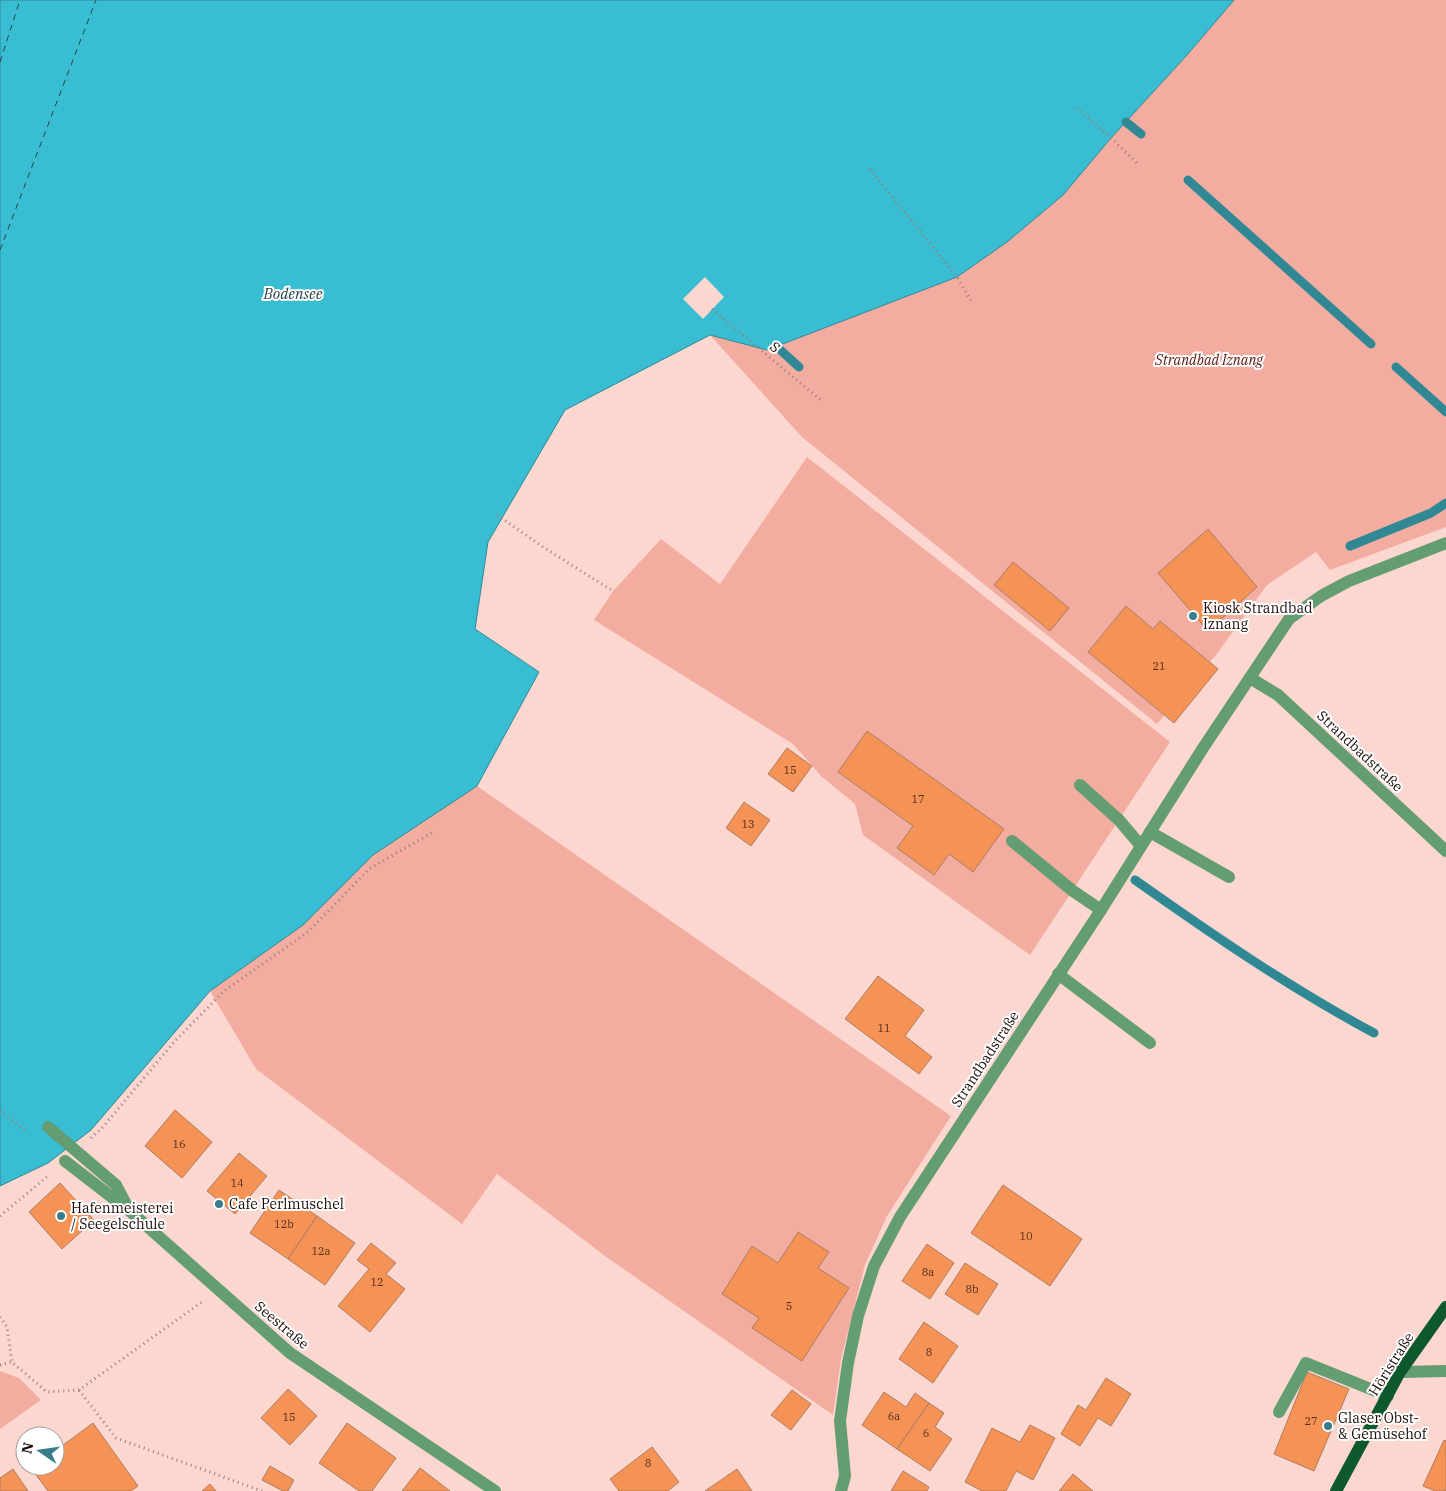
<svg xmlns="http://www.w3.org/2000/svg" width="1446" height="1491" viewBox="0 0 1446 1491" font-family="'IBM Plex Serif',serif">
<rect width="100%" height="100%" fill="#fcd7d0"/>
<!-- green -->
<g fill="#f3ada0">
<polygon points="1234,0 1446,0 1446,527 1330,570 1316,552 1267,585 1216,655 1157,724 802,437 710,335 767,350 1111,138 1187,55"/>
<polygon points="807,457 1170,742 1030,955 863,835 855,804 822,777 793,744 594,620 613,591 661,539 720,584"/>
<polygon points="477,786 951,1116 887,1216 865,1265 841,1359 833,1415 605,1256 497,1174 462,1224 256,1069 210,991 303,925 373,855"/>
<polygon points="0,1371 19,1378 41,1400 0,1429"/>
</g>
<!-- water -->
<polygon fill="#39bdd2" stroke="#318895" points="0,0 1234,0 1187,55 1111,138 1063,195 1007,242 957,277 767,350 710,335 565,410 488,542 475,629 539,672 477,786 373,855 303,925 210,991 91,1130 48,1163 0,1186"/>
<!-- pier -->
<polygon fill="#fcd7d0" points="705,277 724,297 703,319 683,299"/>
<g fill="none" stroke-linecap="round" stroke-linejoin="round">
<!-- stream -->
<g stroke="#318895" stroke-width="9">
<polyline points="1126,122 1141,134"/>
<polyline points="1188,180 1371,344"/>
<polyline points="776,346 799,367"/>
<polyline points="1396,367 1446,412"/>
<polyline points="1350,546 1431,513 1446,503"/>
<path d="M1135 880C1213 935 1290 988 1374 1033"/>
</g>
<!-- ferry -->
<g stroke="#284349" stroke-width="1" stroke-dasharray="6 5" stroke-linecap="butt">
<polyline points="0,62 20,0"/>
<polyline points="0,250 96,0"/>
</g>
</g>
<!-- building -->
<g fill="#f59255" stroke="#ac7e63">
<polygon points="1208,529 1257,587 1208,631 1158,573"/>
<polygon points="1013,562 1069,608 1050,631 994,585"/>
<polygon points="1126,606 1153,629 1160,621 1218,669 1174,723 1088,652"/>
<polygon points="867,731 1004,829 973,872 949,854 934,875 897,848 913,826 838,772"/>
<polygon points="787,748 812,766 793,792 768,774"/>
<polygon points="744,802 770,820 751,846 726,828"/>
<polygon points="878,976 924,1010 905,1036 932,1057 919,1074 845,1019"/>
<polygon points="175,1110 212,1142 182,1178 145,1146"/>
<polygon points="239,1153 267,1176 235,1214 207,1191"/>
<polygon points="60,1183 94,1220 62,1249 29,1212"/>
<polygon points="1003,1185 1082,1239 1050,1286 971,1233"/>
<polygon points="279,1190 317,1216 288,1259 250,1233"/>
<polygon points="317,1216 355,1243 325,1285 288,1259"/>
<polygon points="798,1232 829,1252 818,1268 849,1288 802,1361 752,1328 759,1318 722,1294 752,1246 778,1263"/>
<polygon points="371,1243 396,1263 386,1274 405,1289 370,1332 338,1306 369,1269 357,1260"/>
<polygon points="927,1244 954,1263 930,1299 902,1281"/>
<polygon points="965,1263 998,1284 978,1315 945,1294"/>
<polygon points="924,1322 958,1346 933,1383 899,1359"/>
<polygon points="1307,1372 1349,1389 1314,1471 1274,1454"/>
<polygon points="1106,1378 1131,1394 1111,1426 1098,1418 1080,1446 1061,1434 1078,1405 1086,1410"/>
<polygon points="288,1389 317,1416 290,1445 261,1418"/>
<polygon points="792,1390 811,1404 791,1430 771,1415"/>
<polygon points="884,1392 906,1407 915,1393 929,1403 897,1449 862,1425"/>
<polygon points="929,1403 944,1413 935,1427 952,1439 930,1471 897,1449"/>
<polygon points="93,1423 138,1486 131,1491 48,1491 31,1468 34,1466 55,1466 55,1451"/>
<polygon points="347,1423 396,1458 372,1491 359,1491 319,1463"/>
<polygon points="1030,1425 1055,1438 1033,1480 1016,1471 1006,1491 982,1491 965,1482 992,1428 1020,1442"/>
<polygon points="1444,1440 1446,1441 1446,1491 1435,1491 1423,1486"/>
<polygon points="652,1447 679,1482 668,1491 619,1491 610,1479"/>
<polygon points="270,1466 294,1480 288,1491 283,1491 262,1480"/>
<polygon points="420,1468 450,1491 402,1491"/>
<polygon points="13,1469 28,1491 0,1491 0,1478"/>
<polygon points="737,1469 752,1491 705,1491"/>
<polygon points="903,1471 929,1487 927,1491 891,1491"/>
<polygon points="1073,1474 1093,1491 1059,1491"/>
<polygon points="210,1484 216,1491 202,1491"/>
</g>
<g fill="none" stroke-linecap="round" stroke-linejoin="round">
<!-- path -->
<g stroke="#9a7d78" stroke-width="3" stroke-dasharray="1 4" stroke-linecap="butt">
<polyline points="1077,108 1111,138 1138,164"/>
<polyline points="870,169 957,277 973,304"/>
<polyline points="712,309 823,402"/>
<polyline points="497,515 543,547 613,591"/>
<polyline points="0,1111 27,1132"/>
<polyline points="91,1138 103,1127 174,1042 224,991 308,932 369,869 433,832"/>
<polyline points="0,1216 49,1175"/>
<polyline points="0,1317 7,1327 12,1362 47,1392 79,1390 202,1302"/>
<polyline points="0,1365 12,1362"/>
<polyline points="79,1390 116,1438 262,1491"/>
</g>
<!-- minor -->
<g stroke="#639d71" stroke-width="12">
<polyline points="1250,678 1278,695 1446,851"/>
<polyline points="1080,785 1119,820 1141,846"/>
<polyline points="1150,832 1229,877"/>
<polyline points="1012,841 1073,891 1101,910"/>
<polyline points="1058,974 1150,1043"/>
<polyline points="48,1127 116,1185 128,1208"/>
<polyline points="65,1161 131,1212 290,1353 495,1491"/>
<polyline points="1400,1372 1446,1371"/>
<polyline points="1279,1412 1306,1363 1388,1396"/>
<polyline points="841,1491 845,1476 840,1421 848,1363 858,1316 874,1266 900,1217 1101,910 1203,748 1289,619 1321,596 1349,581 1446,543"/>
</g>
<!-- major -->
<polyline stroke="#0e592b" stroke-width="12" points="1336,1491 1400,1372 1446,1307"/>
</g>
<!-- markers -->
<g fill="#387e8a" stroke="#fff" stroke-width="2">
<circle cx="1193" cy="616" r="5"/>
<circle cx="219" cy="1204" r="5"/>
<circle cx="61" cy="1216" r="5"/>
<circle cx="1328" cy="1426" r="5"/>
</g>
<g text-anchor="middle" stroke-width="4" stroke-linejoin="round" paint-order="stroke">
<!-- number labels -->
<g font-size="11" fill="#542d1b">
<text x="1159" y="670">21</text>
<text x="790" y="774">15</text>
<text x="918" y="803">17</text>
<text x="748" y="828">13</text>
<text x="884" y="1032">11</text>
<text x="179" y="1148">16</text>
<text x="237" y="1187">14</text>
<text x="284" y="1228">12b</text>
<text x="1026" y="1240">10</text>
<text x="321" y="1255">12a</text>
<text x="928" y="1276">8a</text>
<text x="377" y="1286">12</text>
<text x="972" y="1293">8b</text>
<text x="789" y="1310">5</text>
<text x="929" y="1356">8</text>
<text x="894" y="1420">6a</text>
<text x="289" y="1421">15</text>
<text x="1311" y="1425">27</text>
<text x="926" y="1437">6</text>
<text x="648" y="1467">8</text>
</g>
<!-- street labels -->
<g font-size="14" fill="#1e0b08" stroke="#fff">
<text transform="translate(775 347) rotate(40)" y="5">S</text>
<text transform="translate(1360 751) rotate(43)" y="5">Strandbadstraße</text>
<text transform="translate(985 1059) rotate(-57)" y="5">Strandbadstraße</text>
<text transform="translate(282 1325) rotate(40)" y="5">Seestraße</text>
<text transform="translate(1391 1364) rotate(-58)" y="5">Höristraße</text>
</g>
<!-- park labels -->
<g font-size="14" font-style="italic" fill="#5c160d" stroke="#fff">
<text x="1209" y="365">Strandbad Iznang</text>
</g>
<!-- poi labels -->
<g font-size="14" fill="#1e0b08" stroke="#fff" text-anchor="start">
<text x="1203" y="613">Kiosk Strandbad<tspan x="1203" dy="16">Iznang</tspan></text>
<text x="229" y="1209">Cafe Perlmuschel</text>
<text x="71" y="1213">Hafenmeisterei<tspan x="71" dy="16">/ Seegelschule</tspan></text>
<text x="1338" y="1423">Glaser Obst-<tspan x="1338" dy="16">&amp; Gemüsehof</tspan></text>
</g>
<!-- water labels -->
<g font-size="15" font-style="italic" fill="#284349" stroke="#fff">
<text x="293" y="299">Bodensee</text>
</g>
</g>
<!-- north arrow -->
<g transform="translate(40 1451) rotate(283)"><circle r="24" fill="#ffffff" stroke="#a59d9c"/>
<path d="M0-4L9 19L0 12L-9 19Z" fill="#387e8a"/>
<text y="-8" font-size="14" font-weight="bold" text-anchor="middle" fill="#1e0b08">N</text>
</g>
</svg>
